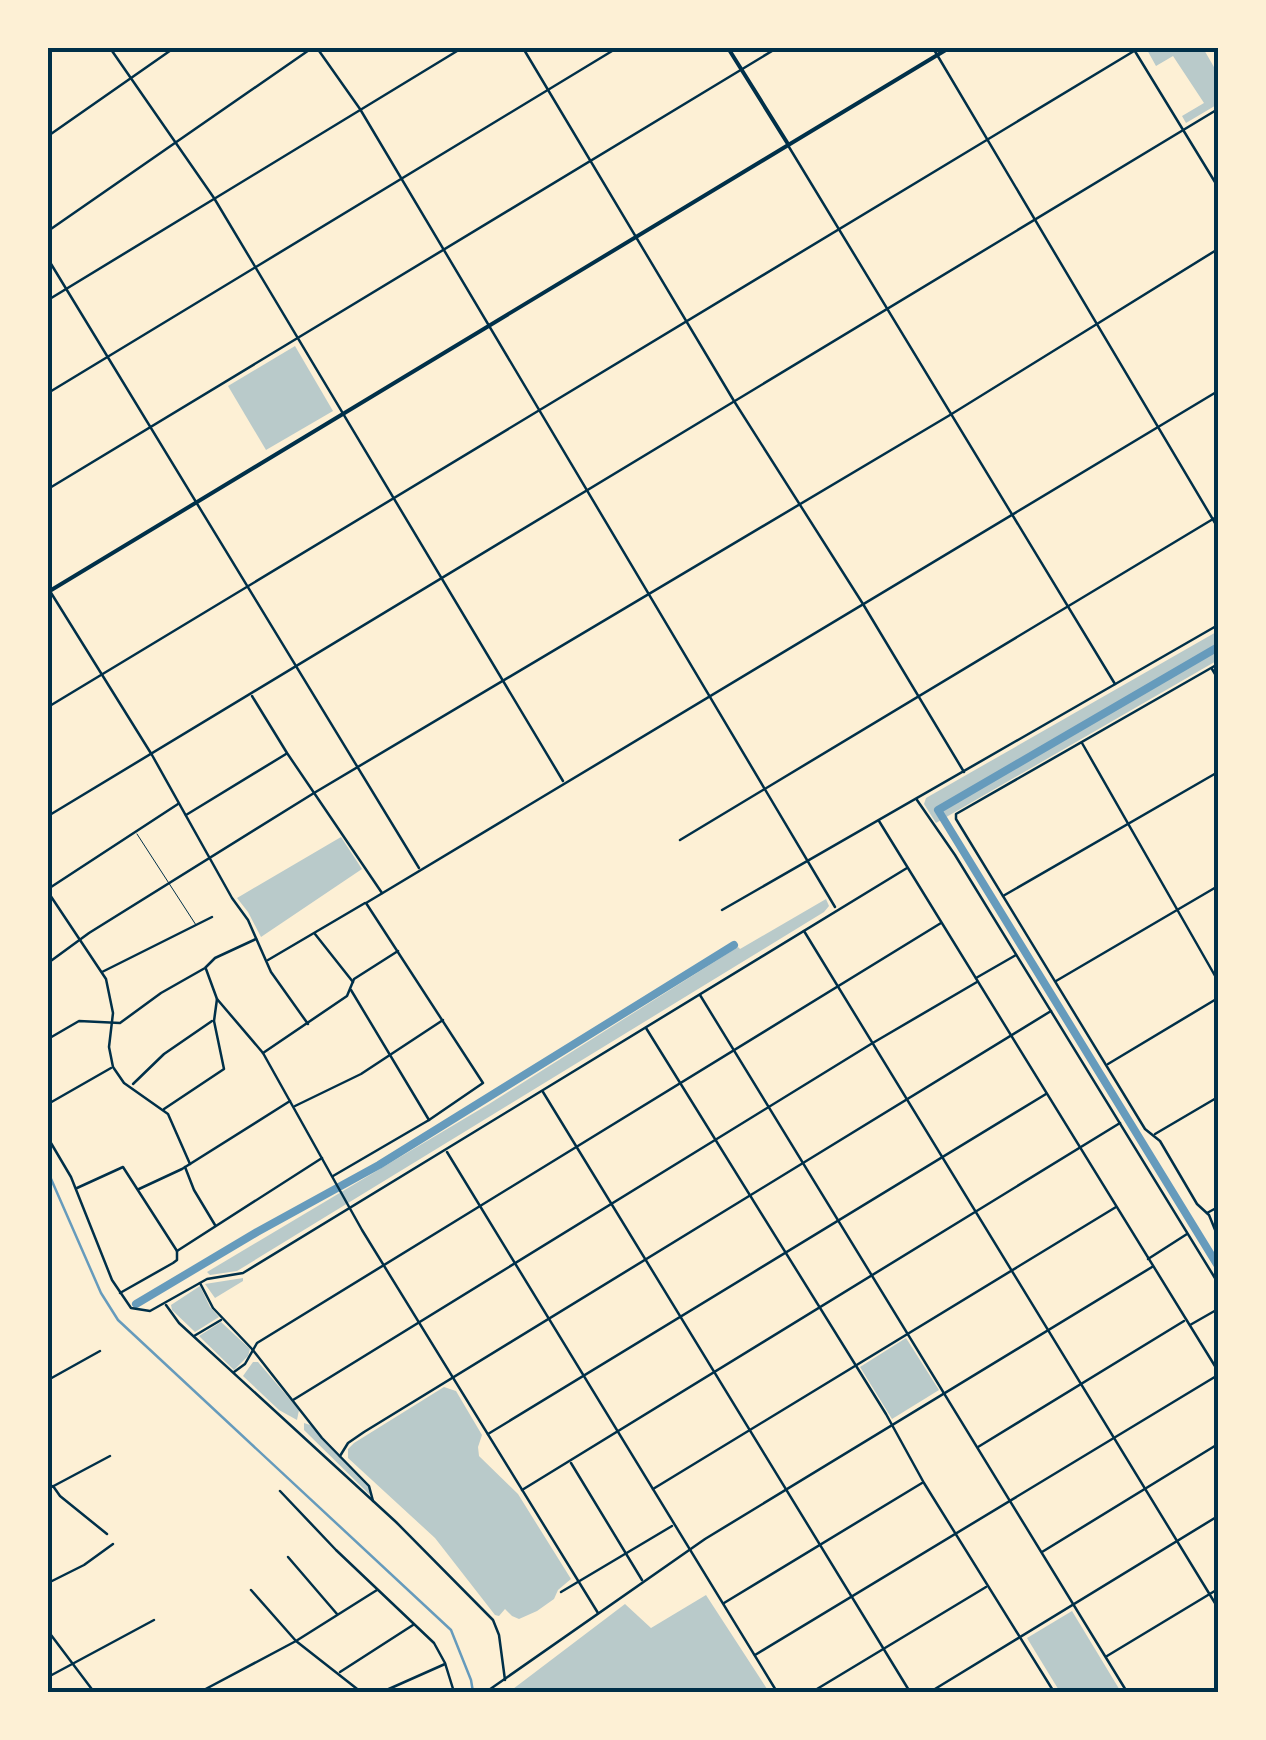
<svg xmlns="http://www.w3.org/2000/svg" width="1266" height="1740" viewBox="0 0 1266 1740" font-family="'Work Sans',sans-serif">
<rect width="100%" height="100%" fill="#fdf0d5"/>
<!-- green -->
<g fill="#b9caca">
<polygon points="1146,48 1203,48 1218,74 1218,104 1186,123 1182,116 1204,103 1173,56 1156,66"/>
<polygon points="295,346 333,411 266,450 228,386"/>
<polygon points="1218,631 1218,660 936,823 924,804 926,798"/>
<polygon points="341,837 362,869 261,937 248,912 237,898"/>
<polygon points="826,899 829,906 824,912 237,1271 210,1275 207,1272 489,1104 738,947 740,949"/>
<polygon points="243,1278 243,1281 215,1298 205,1284"/>
<polygon points="200,1286 210,1307 219,1317 195,1332 172,1310 171,1305"/>
<polygon points="221,1322 250,1349 248,1356 234,1370 199,1336"/>
<polygon points="906,1338 939,1390 892,1419 860,1367"/>
<polygon points="253,1362 258,1362 299,1410 297,1420 279,1410 243,1376"/>
<polygon points="444,1387 456,1391 482,1435 478,1447 479,1456 518,1494 571,1579 558,1590 554,1599 537,1611 519,1619 512,1616 505,1609 499,1616 495,1615 435,1538 348,1458 348,1449 354,1443"/>
<polygon points="304,1423 310,1425 368,1486 371,1496 304,1430"/>
<polygon points="706,1595 769,1692 509,1692 625,1604 651,1628"/>
<polygon points="1072,1611 1121,1692 1060,1692 1027,1638"/>
</g>
<g fill="none" stroke-linecap="round" stroke-linejoin="round">
<!-- stream -->
<polyline stroke="#669bbc" stroke-width="2.5" points="48,1172 101,1293 118,1320 451,1630 471,1680 473,1692"/>
<!-- canal -->
<g stroke="#669bbc" stroke-width="8">
<polyline points="1218,647 938,810 1218,1266"/>
<polyline points="136,1304 257,1232 379,1165 734,945"/>
</g>
<!-- service -->
<polyline stroke="#003049" stroke-width="1" points="137,834 196,925"/>
<!-- minor -->
<g stroke="#003049" stroke-width="2.5">
<polyline points="110,48 214,198 563,781"/>
<polyline points="317,48 360,109 835,907"/>
<polyline points="523,48 734,401 863,604 964,772"/>
<polyline points="933,48 1218,528"/>
<polyline points="1133,48 1218,187"/>
<polyline points="48,136 174,48"/>
<polyline points="789,147 1115,684"/>
<polyline points="48,231 312,48"/>
<polyline points="48,259 419,868"/>
<polyline points="48,300 462,48"/>
<polyline points="48,393 617,48"/>
<polyline points="48,489 777,48"/>
<polyline points="48,588 152,755 232,898 248,920 271,972 308,1024"/>
<polyline points="1218,664 956,814 956,819 1145,1129 1160,1141 1197,1204 1209,1215 1218,1237"/>
<polyline points="1212,669 1218,679"/>
<polyline points="252,696 287,753 382,893"/>
<polyline points="48,707 1139,48"/>
<polyline points="1082,743 1218,981"/>
<polyline points="917,800 955,855 1218,1283"/>
<polyline points="186,815 286,754"/>
<polyline points="48,816 1218,109"/>
<polyline points="879,821 1218,1371"/>
<polyline points="680,840 1218,516"/>
<polyline points="48,889 178,804"/>
<polyline points="48,892 106,979 113,1013 109,1047 113,1067 124,1083 168,1114 190,1164"/>
<polyline points="1003,896 1218,772"/>
<polyline points="722,910 1218,625"/>
<polyline points="804,931 1218,1608"/>
<polyline points="315,934 353,982"/>
<polyline points="268,960 365,903"/>
<polyline points="48,963 89,933 314,793 950,415 1218,249"/>
<polyline points="102,972 212,917"/>
<polyline points="976,978 1016,955"/>
<polyline points="1056,981 1218,886"/>
<polyline points="351,990 429,1120"/>
<polyline points="700,995 1127,1692"/>
<polyline points="217,999 263,1053 362,1230 598,1613"/>
<polyline points="646,1028 886,1414 924,1483 1054,1692"/>
<polyline points="48,1039 79,1021 120,1023 161,993 205,968 215,958 256,939"/>
<polyline points="263,1053 347,996 354,979 398,951"/>
<polyline points="1108,1064 1218,998"/>
<polyline points="133,1084 164,1054 212,1021"/>
<polyline points="543,1092 910,1692"/>
<polyline points="48,1104 111,1068"/>
<polyline points="295,1106 361,1074 443,1020"/>
<polyline points="164,1109 224,1069 214,1021 217,999 206,969"/>
<polyline points="1155,1134 1218,1097"/>
<polyline points="48,1138 71,1177 112,1280 131,1308 150,1311 207,1279 243,1273 907,868"/>
<polyline points="447,1152 777,1692"/>
<polyline points="185,1167 194,1190 215,1225"/>
<polyline points="333,1176 429,1120 483,1083 366,903 1218,391"/>
<polyline points="77,1188 123,1167 177,1251 177,1260 173,1263 120,1293"/>
<polyline points="139,1189 182,1169 290,1101"/>
<polyline points="1207,1213 1218,1207"/>
<polyline points="177,1251 322,1158"/>
<polyline points="1148,1259 1187,1234"/>
<polyline points="200,1283 213,1308 252,1349 322,1438 369,1486 373,1501"/>
<polyline points="166,1305 179,1323 396,1522 493,1620 499,1635 505,1680"/>
<polyline points="1190,1325 1218,1309"/>
<polyline points="194,1336 221,1320"/>
<polyline points="234,1372 245,1364 257,1343 941,923"/>
<polyline points="48,1380 100,1351"/>
<polyline points="293,1400 871,1044 977,982"/>
<polyline points="488,1434 1046,1094"/>
<polyline points="978,1447 1184,1321"/>
<polyline points="340,1456 348,1443 364,1432 1051,1011"/>
<polyline points="571,1463 642,1580"/>
<polyline points="53,1486 60,1496 107,1534"/>
<polyline points="48,1489 110,1456"/>
<polyline points="653,1489 1116,1207"/>
<polyline points="522,1490 1120,1123"/>
<polyline points="280,1491 336,1550 434,1643 445,1663 454,1692"/>
<polyline points="1042,1552 1218,1444"/>
<polyline points="288,1557 337,1614"/>
<polyline points="48,1583 84,1565 113,1544"/>
<polyline points="251,1590 296,1641 361,1692"/>
<polyline points="561,1592 672,1526"/>
<polyline points="724,1603 922,1483"/>
<polyline points="48,1631 94,1692"/>
<polyline points="755,1655 1218,1375"/>
<polyline points="1107,1656 1218,1589"/>
<polyline points="340,1672 413,1625"/>
<polyline points="48,1677 154,1620"/>
<polyline points="200,1692 296,1641 377,1590"/>
<polyline points="382,1692 445,1664"/>
<polyline points="486,1692 705,1539 1152,1267"/>
<polyline points="812,1692 986,1587"/>
<polyline points="930,1692 1218,1516"/>
</g>
<!-- tertiary -->
<polyline stroke="#003049" stroke-width="4" points="728,48 788,144"/>
<!-- secondary -->
<polyline stroke="#003049" stroke-width="4" points="48,592 949,48"/>
</g>
<!-- border -->
<rect width="1266" height="1740" fill="none" stroke="#fdf0d5" stroke-width="100"/>
<rect x="50" y="50" width="1166" height="1640" fill="none" stroke="#003049" stroke-width="4"/>
</svg>
